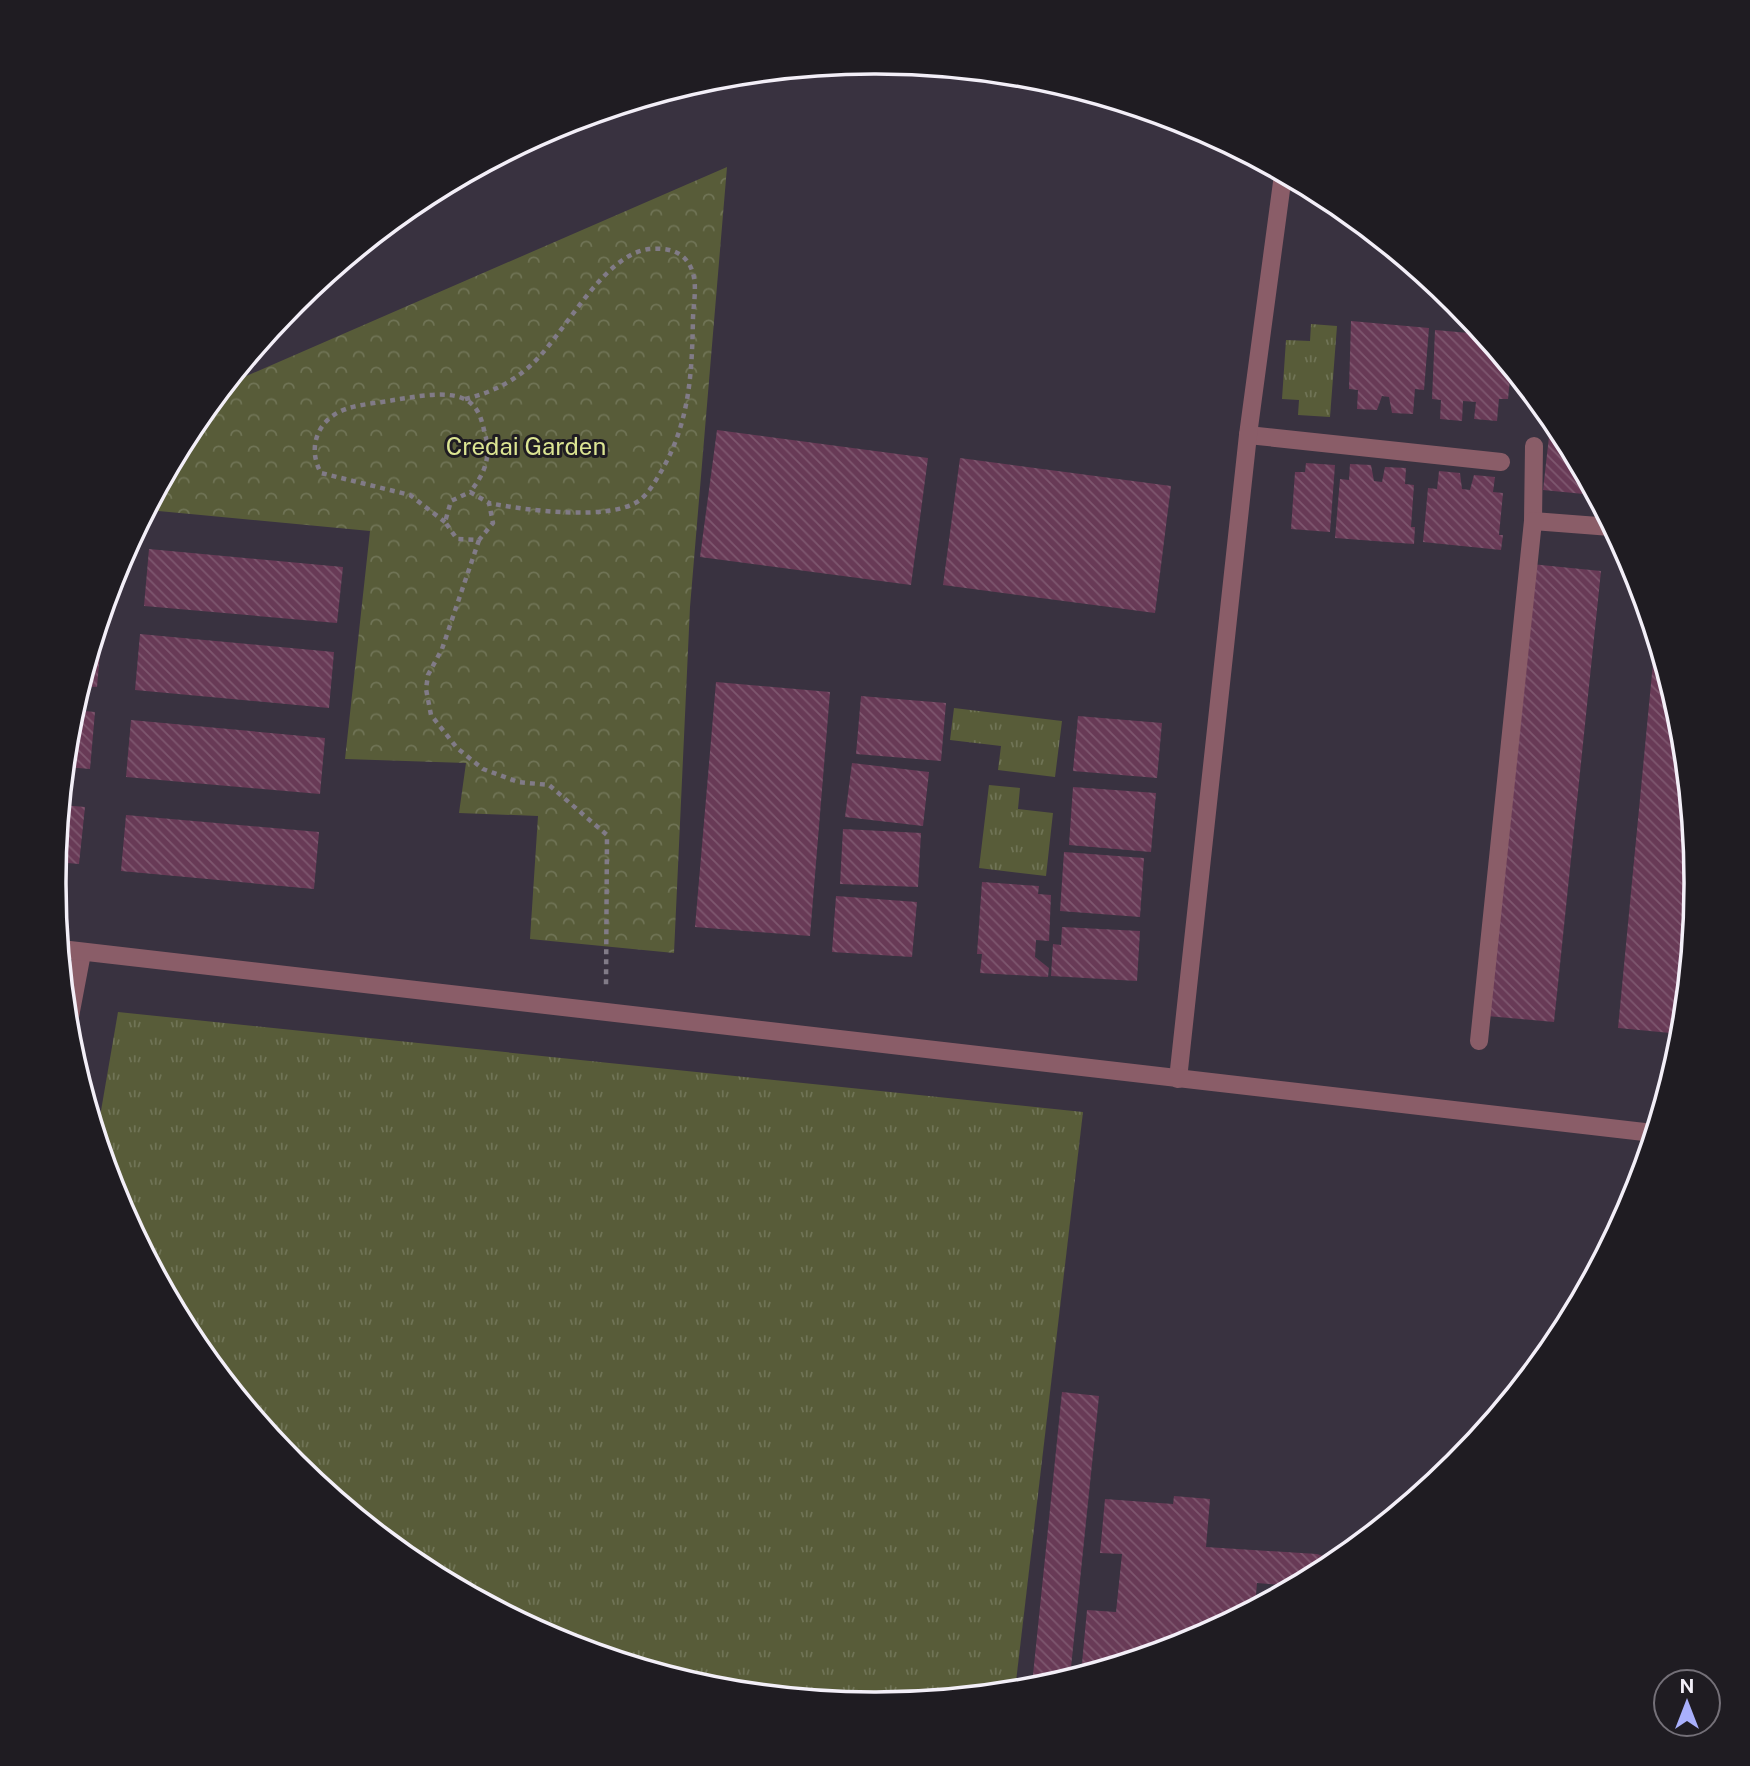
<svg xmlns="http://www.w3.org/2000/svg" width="1750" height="1766" viewBox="0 0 1750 1766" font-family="'Public Sans',sans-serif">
<defs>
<pattern id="grass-tufts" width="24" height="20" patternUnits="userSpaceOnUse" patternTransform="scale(1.75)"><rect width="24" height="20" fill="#585c39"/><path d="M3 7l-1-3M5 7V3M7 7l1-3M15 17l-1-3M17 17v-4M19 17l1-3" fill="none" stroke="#707456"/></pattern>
<pattern id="park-crowns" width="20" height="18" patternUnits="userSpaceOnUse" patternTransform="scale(1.75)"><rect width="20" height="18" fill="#585c39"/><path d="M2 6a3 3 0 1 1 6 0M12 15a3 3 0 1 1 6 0" fill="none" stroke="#707456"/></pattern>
<pattern id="building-back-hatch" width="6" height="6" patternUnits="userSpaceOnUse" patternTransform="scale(1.75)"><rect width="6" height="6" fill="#683a56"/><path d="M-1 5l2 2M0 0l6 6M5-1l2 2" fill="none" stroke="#7e576f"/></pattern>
</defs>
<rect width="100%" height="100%" fill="#393240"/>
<!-- grass -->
<g fill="url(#grass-tufts)">
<polygon points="1311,324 1337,326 1330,417 1298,415 1299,400 1282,399 1286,340 1310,341"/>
<polygon points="954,708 1062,721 1055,777 998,770 1001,746 950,740"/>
<polygon points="989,785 1020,788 1018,809 1053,813 1046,876 979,868"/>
<polygon points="118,1012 1083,1112 1015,1690 875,1704 714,1688 561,1641 419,1565 294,1463 192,1339 117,1197 97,1134"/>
</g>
<!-- park -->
<polygon fill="url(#park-crowns)" points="727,167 690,607 674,953 530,939 538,816 459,813 466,763 345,759 370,531 148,510 193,427 228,384"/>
<!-- building -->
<g fill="url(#building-back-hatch)">
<polygon points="1351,321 1429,328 1424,390 1415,389 1413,414 1392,413 1389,397 1382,396 1377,410 1357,409 1358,390 1349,389"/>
<polygon points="1435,330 1481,334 1511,370 1508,399 1499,399 1497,421 1474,419 1476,402 1463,401 1462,421 1440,419 1441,400 1432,399"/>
<polygon points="1551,419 1558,427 1594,495 1543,490"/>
<polygon points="717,430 928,458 911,585 700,557"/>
<polygon points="960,458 1171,486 1155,613 943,585"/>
<polygon points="1306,463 1335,465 1330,532 1291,529 1295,472 1305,472"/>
<polygon points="1350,464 1371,465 1374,481 1382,482 1385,467 1406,468 1405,484 1414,485 1411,527 1415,527 1414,544 1335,538 1340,479 1349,480"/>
<polygon points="1439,471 1460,473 1462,489 1470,490 1474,475 1495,477 1493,492 1503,493 1499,535 1503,535 1501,550 1423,542 1428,488 1437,489"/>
<polygon points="149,549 343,567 337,623 144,606"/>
<polygon points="1531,564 1601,571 1554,1022 1487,1016"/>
<polygon points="98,631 102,631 97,687 81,686"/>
<polygon points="140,634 334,652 329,708 135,690"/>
<polygon points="1655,642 1680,723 1696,883 1681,1034 1618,1028"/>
<polygon points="716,682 830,692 810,936 695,927"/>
<polygon points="861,696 946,703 941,761 856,754"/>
<polygon points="74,710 95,712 90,769 66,767"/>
<polygon points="1078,716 1162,723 1157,778 1073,771"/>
<polygon points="131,720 325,738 320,794 126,777"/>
<polygon points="852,763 929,772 923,826 845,817"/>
<polygon points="1073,787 1156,793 1151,852 1069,845"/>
<polygon points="62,805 85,807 79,864 56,862"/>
<polygon points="126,815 319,832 314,889 121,871"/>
<polygon points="843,829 921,833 918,887 840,884"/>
<polygon points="1064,852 1144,858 1140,917 1060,911"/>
<polygon points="982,882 1039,886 1038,894 1051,895 1049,941 1036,940 1035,957 1049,968 1048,977 980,973 982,954 977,954"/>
<polygon points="836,896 917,902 912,957 832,952"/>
<polygon points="1062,927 1140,931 1137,981 1051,976 1053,944 1061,945"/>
<polygon points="1062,1392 1099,1396 1070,1677 1065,1679 1033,1675"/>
<polygon points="1174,1496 1210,1499 1206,1547 1317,1554 1323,1556 1331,1565 1292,1586 1257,1583 1255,1606 1189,1641 1081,1674 1087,1610 1116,1612 1122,1554 1100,1553 1105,1499 1173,1504"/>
</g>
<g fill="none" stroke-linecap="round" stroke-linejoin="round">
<!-- path -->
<g stroke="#817b87" stroke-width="4.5" stroke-dasharray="5 5" stroke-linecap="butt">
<path d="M465 399C490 393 511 383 530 366 564 336 602 255 649 249 663 248 678 249 687 261 699 277 694 298 693 317 692 372 690 421 662 470 656 480 649 493 640 500 611 522 523 510 489 503"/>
<polygon points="470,492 489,503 493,523 479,540 457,539 445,522 451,501"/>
<path d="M445 522 410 495 321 473C307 448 317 419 346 409 360 404 378 403 394 400 414 397 450 389 468 401 481 410 482 423 486 438 491 459 483 476 470 492"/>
<polyline points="479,540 442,649 428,675 426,689 431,715 457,748 483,769 518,782 549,785 607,835 606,987"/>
</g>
<!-- minor -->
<g stroke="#8a5d68" stroke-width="18">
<polyline points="1248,435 1501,462"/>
<polyline points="1533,521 1534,446"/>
<polyline points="68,1027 82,953"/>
<polyline points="1479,1041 1533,521 1611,527"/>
<polyline points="1178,1079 1248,435 1283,175"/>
</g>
<!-- tertiary -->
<polyline stroke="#8a5d68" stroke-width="18" points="61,949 1653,1133"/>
</g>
<g text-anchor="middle" stroke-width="6" stroke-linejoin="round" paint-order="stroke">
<!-- park labels -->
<g font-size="24" fill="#dce593" stroke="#1f1c22">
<text x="526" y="455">Credai Garden</text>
</g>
</g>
<!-- crop -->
<path d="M0 0H1750V1766H0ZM874 74H876A808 808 0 0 1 1684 882V884A808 808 0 0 1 876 1692H874A808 808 0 0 1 66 884V882A808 808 0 0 1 874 74Z" fill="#1f1c22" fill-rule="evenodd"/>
<path fill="none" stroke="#f3eff8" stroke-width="3.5" d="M874 74H876A808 808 0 0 1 1684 882V884A808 808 0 0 1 876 1692H874A808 808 0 0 1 66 884V882A808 808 0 0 1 874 74Z"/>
<!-- north arrow -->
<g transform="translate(1687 1703)"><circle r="33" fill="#1f1c22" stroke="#747078" stroke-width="2"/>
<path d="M0-5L12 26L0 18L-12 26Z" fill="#a9b0fc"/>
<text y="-10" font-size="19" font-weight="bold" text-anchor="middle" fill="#f3eff8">N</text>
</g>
</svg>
